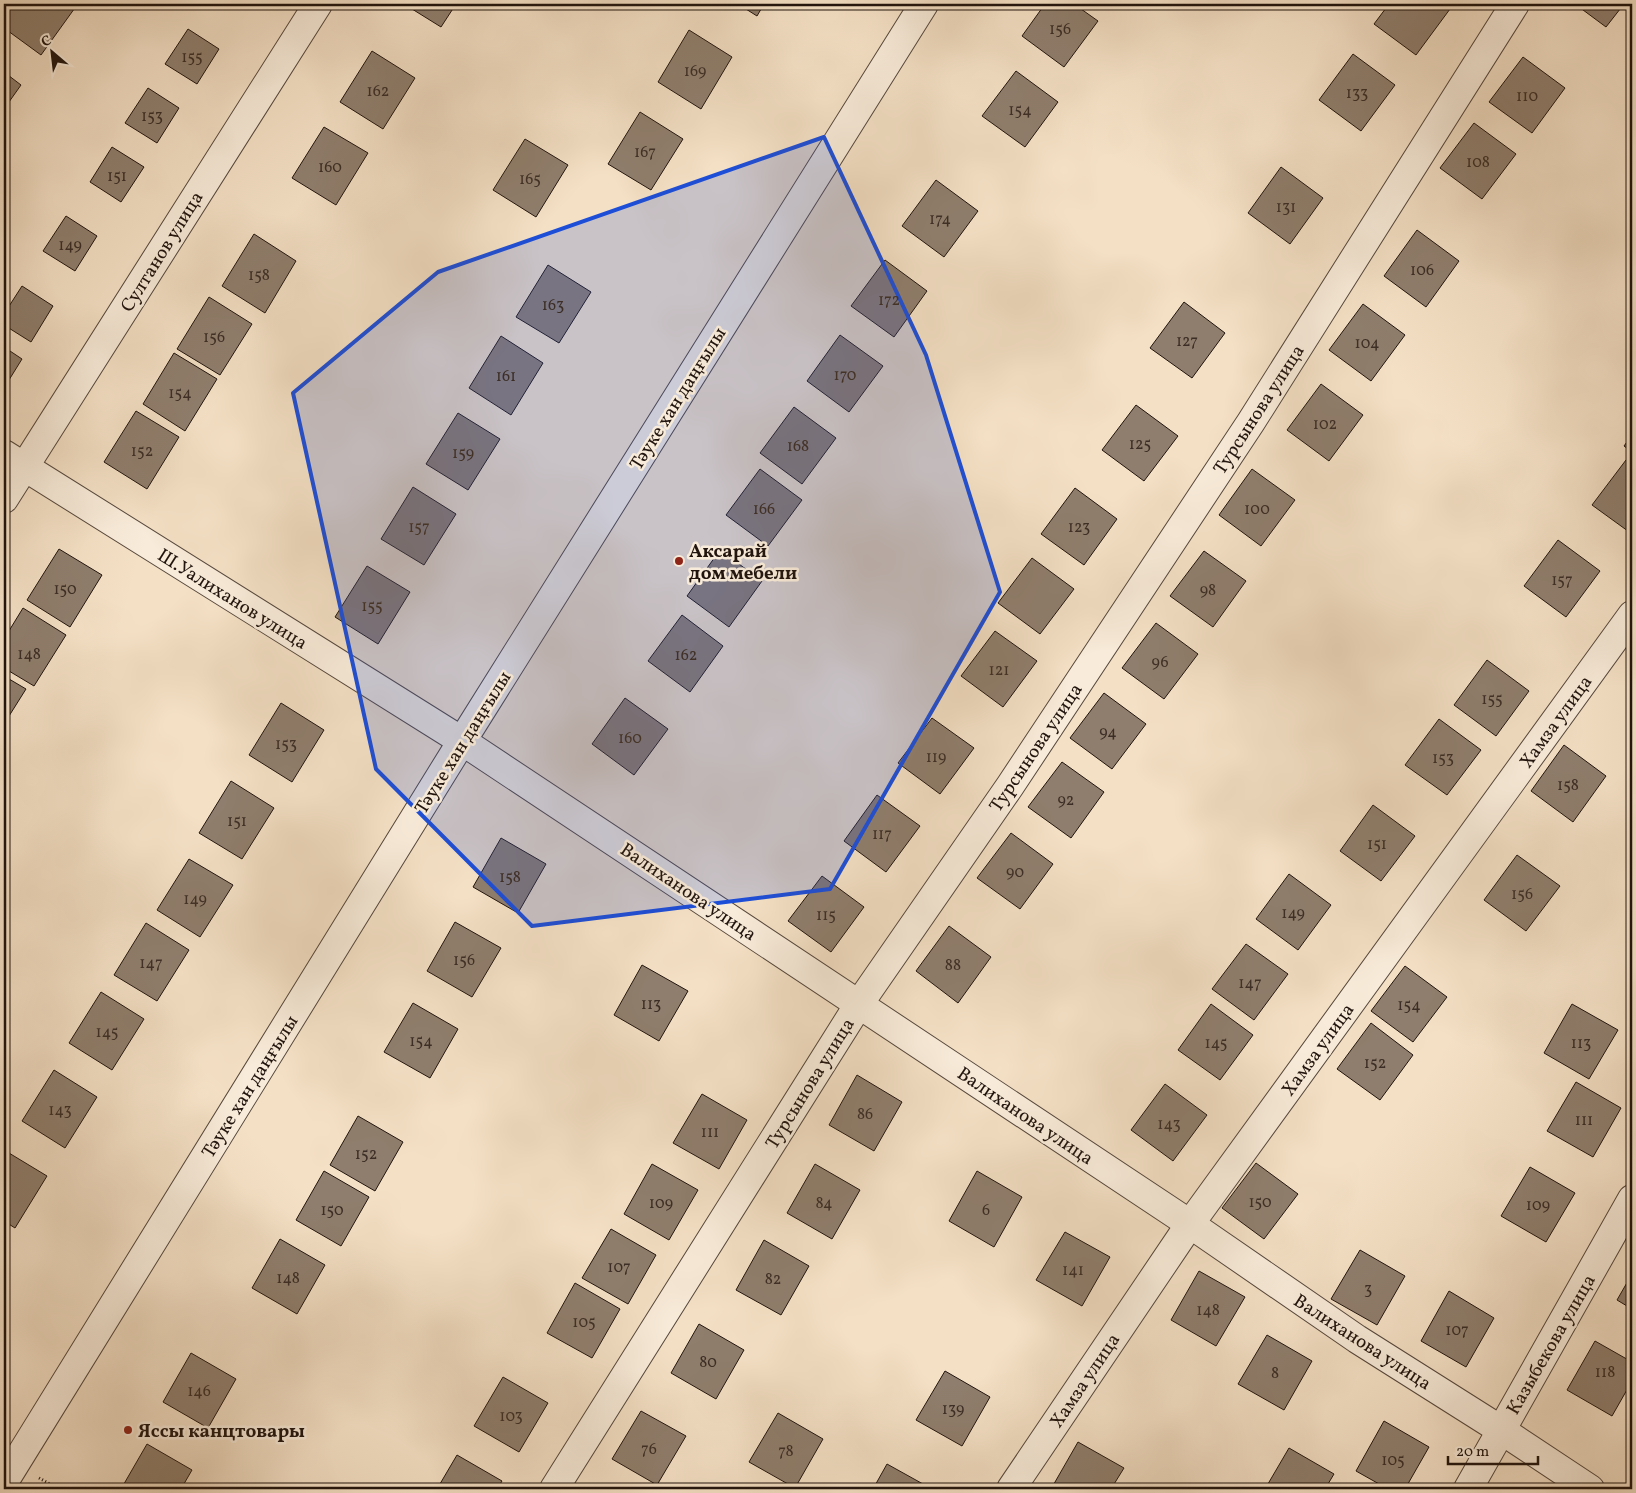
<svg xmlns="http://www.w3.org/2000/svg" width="1636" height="1493" viewBox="0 0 1636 1493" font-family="Vollkorn,serif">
<rect width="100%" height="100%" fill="#f4e0c5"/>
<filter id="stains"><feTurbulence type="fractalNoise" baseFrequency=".004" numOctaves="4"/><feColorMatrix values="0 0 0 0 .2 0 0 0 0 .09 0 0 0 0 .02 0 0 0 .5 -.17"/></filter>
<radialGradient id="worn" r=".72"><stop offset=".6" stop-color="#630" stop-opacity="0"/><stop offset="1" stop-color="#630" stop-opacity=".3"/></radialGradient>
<!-- building -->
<g fill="#8f7e6d" stroke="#21140e">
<polygon points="7,4 75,4 77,5 41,55 4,28 4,9"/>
<polygon points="404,4 456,4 441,27"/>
<polygon points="738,4 764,4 757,16"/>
<polygon points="1045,4 1074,4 1098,21 1064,67 1022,36"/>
<polygon points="1389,4 1443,4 1450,9 1416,55 1374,24"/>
<polygon points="1575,4 1624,4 1606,27"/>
<polygon points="188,29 219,49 197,84 165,64"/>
<polygon points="689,30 732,57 701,109 658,82"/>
<polygon points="372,51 415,78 383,129 340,102"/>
<polygon points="1353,54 1395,85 1361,131 1319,100"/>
<polygon points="1523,57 1565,88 1532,133 1489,102"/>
<polygon points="1016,71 1058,102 1025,147 982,116"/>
<polygon points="4,72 21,85 4,109"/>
<polygon points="148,88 179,108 157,143 125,123"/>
<polygon points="640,112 683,139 651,190 608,164"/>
<polygon points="1474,123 1516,154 1482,199 1440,168"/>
<polygon points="324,127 368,153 336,205 292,178"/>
<polygon points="525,139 568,165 536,217 493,190"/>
<polygon points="112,147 144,167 121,202 90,182"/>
<polygon points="1281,167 1323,198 1290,244 1248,213"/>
<polygon points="936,180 978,211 944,257 902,226"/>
<polygon points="66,216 97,236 75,271 43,251"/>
<polygon points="1417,230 1459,261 1426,307 1384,276"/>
<polygon points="254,234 296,261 265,313 222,286"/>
<polygon points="885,260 927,291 894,337 851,306"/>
<polygon points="548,265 591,292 559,343 516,317"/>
<polygon points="22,286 53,306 31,342 4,325 4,314"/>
<polygon points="209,297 252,324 220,375 177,349"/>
<polygon points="1184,302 1225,333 1192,378 1150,348"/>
<polygon points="1363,304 1405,335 1371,381 1329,350"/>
<polygon points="840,335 883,366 849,412 807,381"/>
<polygon points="501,336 543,363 511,415 469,388"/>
<polygon points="4,347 22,359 4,388"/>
<polygon points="174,353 217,379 185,431 143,404"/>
<polygon points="1321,384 1363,415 1329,461 1287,430"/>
<polygon points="1136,405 1178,436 1144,481 1102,450"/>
<polygon points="794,407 836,438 802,484 760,453"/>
<polygon points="136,411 179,437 147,489 104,462"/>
<polygon points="458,413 500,439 468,490 426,464"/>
<polygon points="1632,435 1632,452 1624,446"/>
<polygon points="1626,460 1632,464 1632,534 1592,505"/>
<polygon points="760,469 802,500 768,546 726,515"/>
<polygon points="1252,469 1295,500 1261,546 1219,515"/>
<polygon points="413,487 456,514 424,565 381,539"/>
<polygon points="1075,488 1117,519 1084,565 1041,534"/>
<polygon points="1558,540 1600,571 1566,617 1524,586"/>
<polygon points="59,549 102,575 70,627 27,600"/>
<polygon points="720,550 762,581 729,627 687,596"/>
<polygon points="1204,551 1246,581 1213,627 1170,596"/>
<polygon points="1032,558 1074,589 1040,634 998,603"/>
<polygon points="367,566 410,592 378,644 335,617"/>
<polygon points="23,608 66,635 34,686 4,668 4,639"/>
<polygon points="682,615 723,646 690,692 648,661"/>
<polygon points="1156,623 1198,654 1164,699 1122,668"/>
<polygon points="995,631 1037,661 1003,707 961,676"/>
<polygon points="1487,660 1529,691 1496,736 1454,705"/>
<polygon points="4,676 26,689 4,724"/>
<polygon points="1104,693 1146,724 1112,769 1070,738"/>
<polygon points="625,698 668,729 634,775 592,744"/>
<polygon points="281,703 324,730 292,782 249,755"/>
<polygon points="932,718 974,748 940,794 898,763"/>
<polygon points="1439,719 1481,750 1447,795 1405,765"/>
<polygon points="1564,745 1606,776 1573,822 1531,791"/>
<polygon points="1062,762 1104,792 1071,838 1028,807"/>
<polygon points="231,781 274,808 242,859 199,833"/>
<polygon points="877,795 920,826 886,872 844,841"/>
<polygon points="1373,805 1415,836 1381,881 1340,851"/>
<polygon points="1011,833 1053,864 1020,909 977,878"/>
<polygon points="501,838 546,864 518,913 473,887"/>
<polygon points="1517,855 1560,886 1526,931 1484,900"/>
<polygon points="189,859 233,885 200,937 157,910"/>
<polygon points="1289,874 1331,905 1298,950 1256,919"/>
<polygon points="822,876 864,907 831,952 788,921"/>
<polygon points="455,922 501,948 472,997 427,971"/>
<polygon points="146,923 189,950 157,1001 114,975"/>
<polygon points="949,926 991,957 958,1003 916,971"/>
<polygon points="1246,944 1288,974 1254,1020 1212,989"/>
<polygon points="642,965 688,991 659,1041 614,1015"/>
<polygon points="1405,966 1447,997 1413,1042 1371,1011"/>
<polygon points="101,992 144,1019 112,1070 69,1043"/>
<polygon points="413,1003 458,1029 430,1078 384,1052"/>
<polygon points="1211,1004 1253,1035 1220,1080 1178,1050"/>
<polygon points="1572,1004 1618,1030 1589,1079 1544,1053"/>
<polygon points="1371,1023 1413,1055 1380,1100 1337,1069"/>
<polygon points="54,1070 97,1097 65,1148 22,1121"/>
<polygon points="857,1075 902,1102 874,1151 829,1125"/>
<polygon points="1576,1082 1621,1108 1593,1157 1547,1131"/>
<polygon points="1165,1084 1207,1115 1173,1161 1131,1130"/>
<polygon points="702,1094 747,1120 719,1169 673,1143"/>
<polygon points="358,1116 403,1142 375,1191 330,1165"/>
<polygon points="4,1150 47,1176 15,1228 4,1221"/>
<polygon points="1256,1163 1298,1194 1264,1239 1222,1208"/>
<polygon points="652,1164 698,1190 669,1240 624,1214"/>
<polygon points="815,1164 860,1190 832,1239 787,1213"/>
<polygon points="1530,1167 1575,1193 1546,1242 1501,1216"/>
<polygon points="324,1171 369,1197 341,1246 296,1220"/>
<polygon points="977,1171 1022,1197 994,1247 949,1221"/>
<polygon points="611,1229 656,1255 628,1304 582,1278"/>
<polygon points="1065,1232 1110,1257 1082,1306 1036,1280"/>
<polygon points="280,1239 325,1265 297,1314 252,1288"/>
<polygon points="764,1240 809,1266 781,1315 736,1290"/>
<polygon points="1360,1250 1405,1276 1377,1325 1331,1299"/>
<polygon points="1199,1271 1245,1297 1216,1346 1171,1320"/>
<polygon points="1632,1274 1632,1309 1617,1300"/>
<polygon points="575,1283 620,1309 592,1358 547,1333"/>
<polygon points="1449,1291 1494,1318 1466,1367 1421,1341"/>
<polygon points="699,1324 744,1350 716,1399 671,1373"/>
<polygon points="1267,1335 1312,1361 1284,1410 1238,1384"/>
<polygon points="1595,1341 1632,1362 1632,1381 1612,1416 1567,1390"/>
<polygon points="191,1353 236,1379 208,1428 163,1402"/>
<polygon points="945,1371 990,1397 962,1446 916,1420"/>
<polygon points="503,1377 548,1403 519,1452 474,1426"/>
<polygon points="641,1411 686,1436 657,1485 612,1459"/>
<polygon points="778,1413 823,1439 795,1488 749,1462"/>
<polygon points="1384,1421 1429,1447 1405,1489 1388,1489 1356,1471"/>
<polygon points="1078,1442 1124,1468 1111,1489 1051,1489"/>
<polygon points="147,1444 192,1470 181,1489 121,1489"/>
<polygon points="1289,1448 1334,1474 1325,1489 1265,1489"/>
<polygon points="457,1455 502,1481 497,1489 437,1489"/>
<polygon points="887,1464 932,1489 873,1489"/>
</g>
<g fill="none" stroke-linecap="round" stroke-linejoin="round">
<defs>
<g id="minor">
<polyline points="4,454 462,741 1190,1224 1357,1339 1501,1430 1590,1489"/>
<polyline points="4,499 318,4"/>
<polyline points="554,1489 859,1004 1010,786 1251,422 1515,4"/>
<polyline points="1011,1489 1190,1224 1632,615"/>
<polyline points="1468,1489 1632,1199"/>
</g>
<polyline id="tertiary" points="4,1482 462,741 924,4"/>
</defs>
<!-- minor casing -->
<use href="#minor" stroke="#56473c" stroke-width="30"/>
<!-- tertiary casing -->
<use href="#tertiary" stroke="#56473c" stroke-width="30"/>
<!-- path -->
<polyline stroke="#21140e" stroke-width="3" stroke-dasharray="1 2.5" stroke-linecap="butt" points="39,1478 59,1489"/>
<!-- minor -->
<use href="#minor" stroke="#f8ebd9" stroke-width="28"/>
<!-- tertiary -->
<use href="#tertiary" stroke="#f8ebd9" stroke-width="28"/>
</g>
<!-- marked area -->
<path fill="#1d4ed8" fill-opacity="0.2" stroke="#1d4ed8" stroke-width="4" stroke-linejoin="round" d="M824 137 926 355 1000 592 830 889 532 926 376 769 293 393 438 272Z"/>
<!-- markers -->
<g fill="#8f2418" stroke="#f8ebd9" stroke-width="2">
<circle cx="679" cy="561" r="5"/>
<circle cx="128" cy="1430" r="5"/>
</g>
<g text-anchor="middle" stroke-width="5" stroke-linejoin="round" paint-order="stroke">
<!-- number labels -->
<g font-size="16" fill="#3c2e26">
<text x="1060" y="34">156</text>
<text x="192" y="62">155</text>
<text x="695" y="76">169</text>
<text x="378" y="96">162</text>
<text x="1357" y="98">133</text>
<text x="1527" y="101">110</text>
<text x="1020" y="115">154</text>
<text x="152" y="121">153</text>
<text x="645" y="157">167</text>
<text x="1478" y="167">108</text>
<text x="330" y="172">160</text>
<text x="117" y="181">151</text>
<text x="530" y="184">165</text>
<text x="1286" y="212">131</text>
<text x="940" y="224">174</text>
<text x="70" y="250">149</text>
<text x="1422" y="275">106</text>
<text x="259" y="280">158</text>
<text x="889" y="305">172</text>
<text x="553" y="310">163</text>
<text x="214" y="342">156</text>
<text x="1187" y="346">127</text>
<text x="1367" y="348">104</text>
<text x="845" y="380">170</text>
<text x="506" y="381">161</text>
<text x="180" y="398">154</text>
<text x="1325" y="429">102</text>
<text x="1140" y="449">125</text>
<text x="798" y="451">168</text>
<text x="142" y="456">152</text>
<text x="463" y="458">159</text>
<text x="764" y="514">166</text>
<text x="1257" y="514">100</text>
<text x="419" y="532">157</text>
<text x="1079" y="532">123</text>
<text x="1562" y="585">157</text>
<text x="65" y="594">150</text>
<text x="1208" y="595">98</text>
<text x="372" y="611">155</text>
<text x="29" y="659">148</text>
<text x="686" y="660">162</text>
<text x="1160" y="667">96</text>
<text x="999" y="675">121</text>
<text x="1492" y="704">155</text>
<text x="1108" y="737">94</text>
<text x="630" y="743">160</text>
<text x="286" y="749">153</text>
<text x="936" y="762">119</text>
<text x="1443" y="763">153</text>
<text x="1568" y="790">158</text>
<text x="1066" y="805">92</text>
<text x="237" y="826">151</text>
<text x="882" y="839">117</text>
<text x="1377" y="849">151</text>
<text x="1015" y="877">90</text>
<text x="510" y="882">158</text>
<text x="1522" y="899">156</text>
<text x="195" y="904">149</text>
<text x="1293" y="918">149</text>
<text x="826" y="920">115</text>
<text x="464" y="965">156</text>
<text x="151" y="968">147</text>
<text x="953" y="970">88</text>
<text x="1250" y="988">147</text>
<text x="651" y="1009">113</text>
<text x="1409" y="1010">154</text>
<text x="107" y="1037">145</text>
<text x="421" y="1046">154</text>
<text x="1216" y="1048">145</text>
<text x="1581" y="1048">113</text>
<text x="1375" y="1068">152</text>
<text x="60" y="1115">143</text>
<text x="865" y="1119">86</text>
<text x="1584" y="1125">111</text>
<text x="1169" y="1129">143</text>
<text x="710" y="1137">111</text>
<text x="366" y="1159">152</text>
<text x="1260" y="1207">150</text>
<text x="661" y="1208">109</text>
<text x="824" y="1208">84</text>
<text x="1538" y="1210">109</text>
<text x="332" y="1215">150</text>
<text x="986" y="1215">6</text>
<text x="619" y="1272">107</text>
<text x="1073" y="1275">141</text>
<text x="288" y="1283">148</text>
<text x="773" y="1284">82</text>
<text x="1368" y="1294">3</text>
<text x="1208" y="1315">148</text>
<text x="584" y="1327">105</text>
<text x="1457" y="1335">107</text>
<text x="708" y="1367">80</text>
<text x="1605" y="1377">118</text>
<text x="1275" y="1378">8</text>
<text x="199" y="1396">146</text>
<text x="953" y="1414">139</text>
<text x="511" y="1421">103</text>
<text x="649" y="1454">76</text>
<text x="786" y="1456">78</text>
<text x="1393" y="1465">105</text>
</g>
<!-- street labels -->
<g font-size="19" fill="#21140e" stroke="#f8ebd9">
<text transform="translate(161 251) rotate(-58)" y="7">Султанов улица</text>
<text transform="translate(677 398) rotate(-58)" y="7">Тәуке хан даңғылы</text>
<text transform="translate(1258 409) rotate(-57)" y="7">Турсынова улица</text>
<text transform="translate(233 598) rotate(32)" y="7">Ш.Уалиханов улица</text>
<text transform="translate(1555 721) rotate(-54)" y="7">Хамза улица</text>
<text transform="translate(462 742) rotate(-58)" y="7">Тәуке хан даңғылы</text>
<text transform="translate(1035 747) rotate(-56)" y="7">Турсынова улица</text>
<text transform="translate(689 891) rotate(34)" y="7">Валиханова улица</text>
<text transform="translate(1317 1049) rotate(-54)" y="7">Хамза улица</text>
<text transform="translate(809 1083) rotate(-58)" y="7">Турсынова улица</text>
<text transform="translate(249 1086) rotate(-58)" y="7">Тәуке хан даңғылы</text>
<text transform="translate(1026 1115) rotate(34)" y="7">Валиханова улица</text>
<text transform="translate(1363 1341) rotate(33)" y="7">Валиханова улица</text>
<text transform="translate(1550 1344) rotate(-60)" y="7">Казыбекова улица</text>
<text transform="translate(1084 1380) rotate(-56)" y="7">Хамза улица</text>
</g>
<!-- poi labels -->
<g font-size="19" font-weight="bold" fill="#21140e" stroke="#f8ebd9" text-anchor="start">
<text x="689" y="557">Аксарай<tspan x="689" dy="22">дом мебели</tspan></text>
<text x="138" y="1437">Яссы канцтовары</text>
</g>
</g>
<!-- margin -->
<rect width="1636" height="1493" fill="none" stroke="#f4e0c5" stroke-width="20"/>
<rect x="5" y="5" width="1626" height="1483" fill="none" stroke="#21140e" stroke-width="2.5"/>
<rect x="10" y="10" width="1616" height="1473" fill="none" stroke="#21140e"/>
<!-- north arrow -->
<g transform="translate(52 52) rotate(332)" stroke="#f8ebd9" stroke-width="4" paint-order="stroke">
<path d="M0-4L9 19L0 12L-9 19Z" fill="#21140e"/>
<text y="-8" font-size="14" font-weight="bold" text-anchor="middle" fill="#21140e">С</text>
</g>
<!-- scale -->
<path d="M1448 1456v8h90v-8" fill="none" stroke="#21140e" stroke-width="2.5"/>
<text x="1456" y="1456" font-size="15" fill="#21140e" stroke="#f8ebd9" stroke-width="4" paint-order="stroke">20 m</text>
<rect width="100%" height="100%" filter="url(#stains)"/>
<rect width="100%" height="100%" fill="url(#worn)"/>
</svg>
